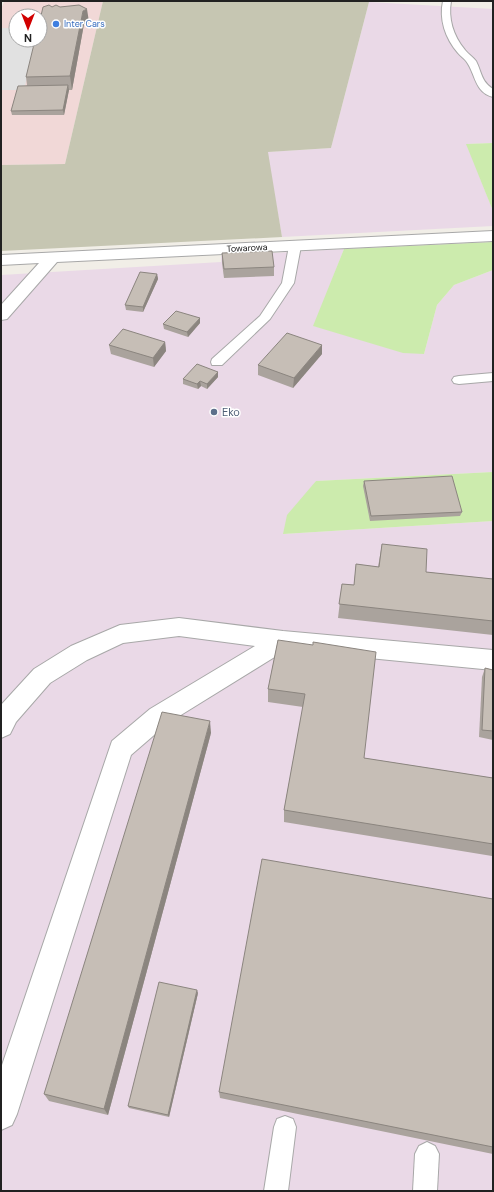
<svg xmlns="http://www.w3.org/2000/svg" width="494" height="1192" viewBox="0 0 494 1192" font-family="'DM Sans',sans-serif">
<rect width="100%" height="100%" fill="#f1eee7"/>
<!-- commercial -->
<path fill="#f1d8d7" fill-rule="evenodd" d="M103 1 65 164 1 165V9L4 2ZM16 16H40V40H16Z"/>
<!-- industrial -->
<g fill="#ead9e7">
<polygon points="369,2 493,9 493,143 467,144 493,211 493,226 282,237 267,152 331,148"/>
<polygon points="344,249 314,326 424,354 437,305 454,285 493,270 493,472 316,481 283,534 493,521 493,1191 1,1191 1,275 221,262 221,256"/>
</g>
<!-- construction -->
<polygon fill="#c6c6b2" points="103,1 369,2 331,148 268,152 282,237 1,251 1,165 65,164"/>
<!-- grass -->
<g fill="#ccebad">
<polygon points="493,143 493,211 466,144"/>
<polygon points="493,242 493,270 454,285 437,305 424,354 403,353 313,326 344,249"/>
<polygon points="493,472 493,521 283,534 287,515 316,481"/>
</g>
<!-- parking -->
<polygon fill="#e1e1e1" points="1,28 16,28 16,40 36,40 24,90 1,90"/>
<g fill="none" stroke-linecap="round" stroke-linejoin="round">
<defs>
<g id="lane">
<path d="M443 1H451C448 18 453 36 465 50 468 54 473 57 476 61 482 73 481 81 493 89V97C474 92 476 74 466 61 464 58 460 56 458 53 445 38 439 19 443 1Z"/>
<polygon points="295,243 301,246 294,283 270,319 222,365 212,365 211,362 212,359 260,316 282,283 289,246"/>
<polygon points="493,373 493,381 459,384 454,383 452,380 454,377 459,376"/>
<polygon points="285,1116 293,1119 296,1127 288,1191 264,1191 274,1127 277,1119"/>
<polygon points="427,1142 435,1146 439,1154 437,1191 413,1191 415,1154 419,1146"/>
</g>
<g id="street">
<polygon points="493,231 493,241 57,262 7,319 1,320 1,305 39,263 1,265 1,255"/>
<polygon points="179,618 283,631 493,650 493,670 286,650 168,723 131,755 17,1114 12,1125 1,1130 1,1068 112,741 150,709 255,646 179,636 123,643 87,660 50,683 16,722 10,734 1,738 1,705 34,669 71,646 120,625"/>
</g>
</defs>
<!-- lane casing -->
<use href="#lane" stroke="#a8a8a8" stroke-width="2"/>
<!-- street casing -->
<use href="#street" stroke="#a8a8a8" stroke-width="2"/>
<!-- lane -->
<use href="#lane" fill="#fff" fill-rule="evenodd"/>
<!-- street -->
<use href="#street" fill="#fff" fill-rule="evenodd"/>
</g>
<!-- wall -->
<g fill="#aaa39d">
<polygon points="52,7 89,22 84,24 72,90 69,90 64,115 12,115 11,111 27,85 26,77"/>
<polygon points="222,253 274,267 274,276 224,278 222,263"/>
<polygon points="157,274 158,279 143,312 126,310 125,305"/>
<polygon points="200,323 188,337 164,329 163,324"/>
<polygon points="165,342 166,351 154,367 111,354 109,345"/>
<polygon points="322,354 293,388 258,375 258,365"/>
<polygon points="218,377 207,389 201,386 198,389 183,384 183,379"/>
<polygon points="364,481 462,512 460,516 370,521 363,486"/>
<polygon points="382,544 426,572 493,579 493,635 338,618 342,584 354,585 356,564 378,567"/>
<polygon points="278,640 364,758 493,778 493,853 492,856 284,822 284,810 303,707 268,702 268,689"/>
<polygon points="485,668 493,670 493,740 479,737 482,677"/>
<polygon points="211,733 108,1115 49,1101 44,1094"/>
<polygon points="493,899 493,1154 220,1098 219,1092"/>
<polygon points="198,993 169,1117 129,1108 128,1106"/>
</g>
<!-- shaded-wall -->
<g fill="#8b857f">
<polygon points="87,9 89,22 84,24 72,90 70,76 83,11"/>
<polygon points="68,85 69,90 64,115 63,110"/>
<polygon points="157,274 158,279 143,312 143,307"/>
<polygon points="200,318 200,323 188,337 187,332"/>
<polygon points="165,342 166,351 154,367 153,358"/>
<polygon points="322,345 322,354 293,388 294,378"/>
<polygon points="218,372 218,377 207,389 207,384"/>
<polygon points="200,381 201,386 198,389 197,384"/>
<polygon points="210,721 211,733 108,1115 104,1109"/>
<polygon points="197,990 198,993 169,1117 168,1115"/>
</g>
<!-- building -->
<g fill="#c6beb6" stroke="#8b857f">
<polygon points="49,5 52,7 56,5 60,7 79,5 87,9 83,11 70,76 26,77 35,40 40,40 40,20 43,7"/>
<polygon points="68,85 63,110 11,111 18,86"/>
<polygon points="272,251 274,267 224,269 222,253"/>
<polygon points="140,272 157,274 143,307 125,305"/>
<polygon points="176,311 200,318 187,332 163,324"/>
<polygon points="123,329 165,342 153,358 109,345"/>
<polygon points="287,333 322,345 294,378 258,365"/>
<polygon points="197,364 218,372 207,384 200,381 197,384 183,379"/>
<polygon points="452,476 462,512 371,516 364,481"/>
<polygon points="382,544 427,549 426,572 493,579 493,621 339,604 342,584 354,585 356,564 379,567"/>
<polygon points="278,640 313,645 313,642 376,652 364,758 493,778 493,844 284,810 305,694 268,689"/>
<polygon points="485,668 493,670 493,731 482,730"/>
<polygon points="162,712 210,721 104,1109 44,1094"/>
<polygon points="262,859 493,899 493,1147 219,1092"/>
<polygon points="159,982 197,990 168,1115 128,1106"/>
</g>
<!-- markers -->
<circle fill="#3f7fe0" stroke="#fff" stroke-width="1.5" cx="56" cy="24" r="4"/>
<circle fill="#5c6f8a" stroke="#fff" stroke-width="1.5" cx="214" cy="412" r="4"/>
<g text-anchor="middle" stroke-width="3" stroke-linejoin="round" paint-order="stroke">
<!-- far-shop labels -->
<g font-size="9" fill="#366cbe" stroke="#fff" text-anchor="start">
<text x="64" y="27">Inter Cars</text>
</g>
<!-- far-street labels -->
<g font-size="9" fill="#212121" stroke="#fff">
<text transform="translate(247 248) rotate(-3)" y="3">Towarowa</text>
</g>
<!-- service labels -->
<g font-size="11" fill="#4e5e75" stroke="#fff" text-anchor="start">
<text x="222" y="416">Eko</text>
</g>
</g>
<!-- border -->
<rect width="494" height="1192" fill="none" stroke="#212121" stroke-width="4"/>
<!-- north arrow -->
<g transform="translate(28 28) rotate(180)"><circle r="19" fill="#ffffff" stroke="#a6a6a6"/>
<path d="M0-3L7 15L0 10L-7 15Z" fill="#d10000"/>
<text y="-6" font-size="11" font-weight="bold" text-anchor="middle" fill="#212121">N</text>
</g>
</svg>
